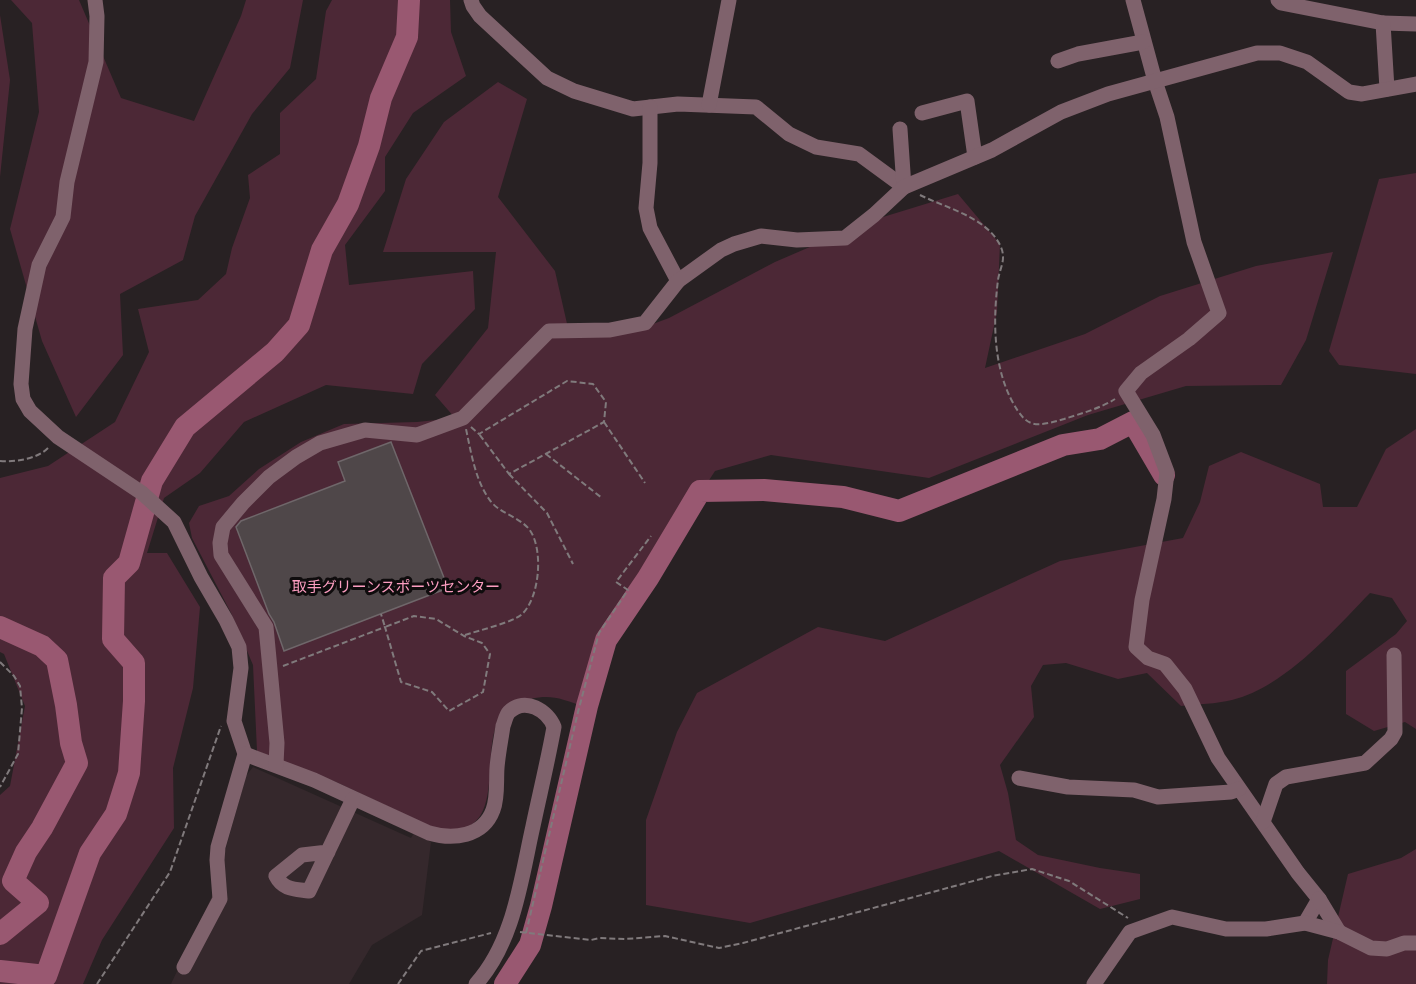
<svg xmlns="http://www.w3.org/2000/svg" width="1416" height="984" viewBox="0 0 1416 984" font-family="Overpass,'Noto Sans JP',sans-serif">
<rect width="100%" height="100%" fill="#282123"/>
<!-- built -->
<polygon fill="#35282c" points="253,767 411,838 414,833 431,842 422,915 372,945 349,984 171,984 213,894 246,776"/>
<!-- green -->
<g fill="#4c2836">
<polygon points="11,0 79,0 121,98 194,121 241,16 246,0 303,0 290,68 252,114 195,216 183,260 120,294 123,355 76,417 42,341 10,229 39,112 32,23"/>
<polygon points="332,0 450,0 451,32 466,76 413,113 385,157 385,191 345,245 349,285 473,271 475,309 422,364 413,394 326,385 244,422 200,473 164,498 147,553 167,553 200,607 193,688 173,768 174,828 102,940 83,984 0,984 0,795 10,786 25,706 4,654 0,652 0,478 48,466 115,422 149,352 138,309 198,300 226,274 232,248 250,198 248,175 280,154 280,113 316,79 326,11"/>
<polygon points="0,15 10,80 0,177"/>
<path d="M498 82 527 99 498 197 555 271 568 328 626 334 669 318 775 262 870 221 958 194 1000 244 997 312 985 368 1085 334 1160 296 1256 266 1333 252 1306 340 1281 385 1186 386 1088 415 929 478 771 455 715 471 611 631 589 709C551 694 548 694 509 704 504 712 497 721 495 729 483 769 505 843 434 828L336 782 257 751 253 665 231 613 192 538 189 523 199 506 229 496 259 469 301 442 344 424 417 422 455 418 435 395 488 328 496 252H383L406 179 444 122Z"/>
<polygon points="1416,173 1416,374 1339,365 1329,351 1379,179"/>
<path d="M1416 429V729L1405 722 1374 731 1346 714V671L1396 634 1407 621 1392 598 1370 593C1334 630 1285 687 1232 700 1216 704 1198 704 1181 706L1147 673 1118 679 1066 663 1043 665 1031 686 1034 717 1000 765 1008 793 1016 840 1038 855 1100 868 1140 874V899L1100 909 999 851 750 923 646 905V820L677 732 697 693 818 627 885 641 1060 561 1183 538 1200 502 1209 466 1241 452 1320 484 1323 507H1357L1386 449Z"/>
<polygon points="1416,849 1416,984 1327,984 1328,960 1348,874 1401,858"/>
</g>
<g fill="none" stroke-linecap="round" stroke-linejoin="round">
<!-- river -->
<g stroke="#995871" stroke-width="22">
<polyline points="0,627 42,646 57,660 66,705 71,743 77,763 42,828 26,852 13,881 38,903 0,934"/>
<polyline points="0,971 46,976 90,853 116,814 129,773 134,701 134,663 113,639 114,578 129,563 152,481 185,427 275,352 299,325 322,250 348,204 369,146 381,98 407,37 409,0"/>
<polyline points="505,984 530,945 541,906 587,706 606,640 648,578 700,491 764,490 843,497 899,511 1063,445 1100,439 1133,422 1164,475"/>
</g>
</g>
<!-- building -->
<polygon fill="#4f4749" stroke="#6f676a" stroke-width="1.5" points="391,442 448,588 284,651 274,622 269,614 236,527 241,521 345,481 338,462"/>
<g fill="none" stroke-linecap="round" stroke-linejoin="round">
<!-- path -->
<g stroke="#807a7c" stroke-width="2" stroke-dasharray="6 3" stroke-linecap="butt">
<path d="M920 195C946 208 986 217 1000 245 1007 259 1000 267 998 280 993 319 993 365 1012 401 1027 429 1035 427 1064 419 1080 414 1101 408 1115 399"/>
<polyline points="604,422 645,483"/>
<polyline points="471,427 479,434 567,381 593,384 606,402 604,422 509,474 479,434"/>
<polyline points="546,454 602,498"/>
<path d="M0 461C16 462 37 459 48 448"/>
<polyline points="509,474 547,513 573,564"/>
<path d="M465 635C477 631 513 622 521 615 540 599 544 548 529 529 518 516 498 513 489 499 475 479 471 452 466 429"/>
<polyline points="0,662 14,676 20,686 22,708 18,754 0,787"/>
<polyline points="283,666 385,627 401,682 432,692 449,711 483,692 490,654 482,643 464,636 436,619 414,616 385,627 381,614"/>
<polyline points="520,932 591,940 599,938 625,939 665,936 719,948 743,943 992,876 1032,869 1069,881 1128,918"/>
<polyline points="526,933 578,712 599,633 628,590 616,582 651,536"/>
<polyline points="97,984 170,872 221,726"/>
<polyline points="398,984 421,951 491,933"/>
</g>
<!-- minor -->
<g stroke="#7f626c" stroke-width="15">
<polyline points="95,0 97,16 96,62 67,182 63,217 39,265 25,329 21,384 23,399 30,411 58,437 142,493 174,522 201,577 226,620 239,647 241,668 234,721 245,754 218,847 217,860 220,899 184,967"/>
<polyline points="471,0 473,6 480,16 547,78 574,91 633,109 678,104 756,107 789,134 816,147 859,154 904,187"/>
<polyline points="1133,0 1155,81 1167,117 1194,242 1219,313 1189,339 1141,373 1126,391 1153,435 1167,472 1164,499 1142,600 1136,647 1148,658 1165,664 1185,689 1218,758 1298,873 1319,899 1305,923"/>
<polyline points="1278,0 1281,3 1383,23 1416,24"/>
<polyline points="1383,23 1387,89"/>
<polyline points="1058,61 1078,54 1143,42"/>
<polyline points="709,105 729,0"/>
<polyline points="650,107 650,163 646,208 650,228 678,281"/>
<polyline points="922,113 967,101 975,157"/>
<polyline points="900,129 904,187"/>
<path d="M245 754 314 780 429 833C453 840 483 837 493 810 498 797 496 781 497 768 498 754 501 740 503 726 505 721 506 715 509 712 525 696 548 711 554 727 548 760 540 793 533 826 521 879 514 942 476 984"/>
<polyline points="276,765 277,743 266,627 221,555 220,543 223,527 243,503 269,477 296,457 320,443 365,430 417,435 463,418 549,331 610,330 645,323 678,281 721,250 734,244 761,236 797,240 845,238 874,215 904,187 992,150 1061,112 1108,94 1257,53 1280,53 1307,62 1349,92 1362,94 1416,84"/>
<polyline points="1019,778 1068,787 1134,790 1158,797 1231,792 1239,789"/>
<polyline points="1263,822 1276,784 1286,777 1365,763 1391,739 1395,732 1394,655"/>
<path d="M328 852 302 855 276 876C283 890 295 889 309 891L353 799"/>
<polyline points="1319,899 1339,932"/>
<polyline points="1094,984 1130,932 1172,917 1226,929 1266,929 1305,923 1339,932 1371,948 1387,949 1404,943 1416,943"/>
</g>
</g>
<g text-anchor="middle" stroke-width="6" stroke-linejoin="round" paint-order="stroke">
<!-- park labels -->
<g font-size="15" fill="#fc9dc0" stroke="#0f0c0d">
<text x="396" y="592">取手グリーンスポーツセンター</text>
</g>
</g>
</svg>
